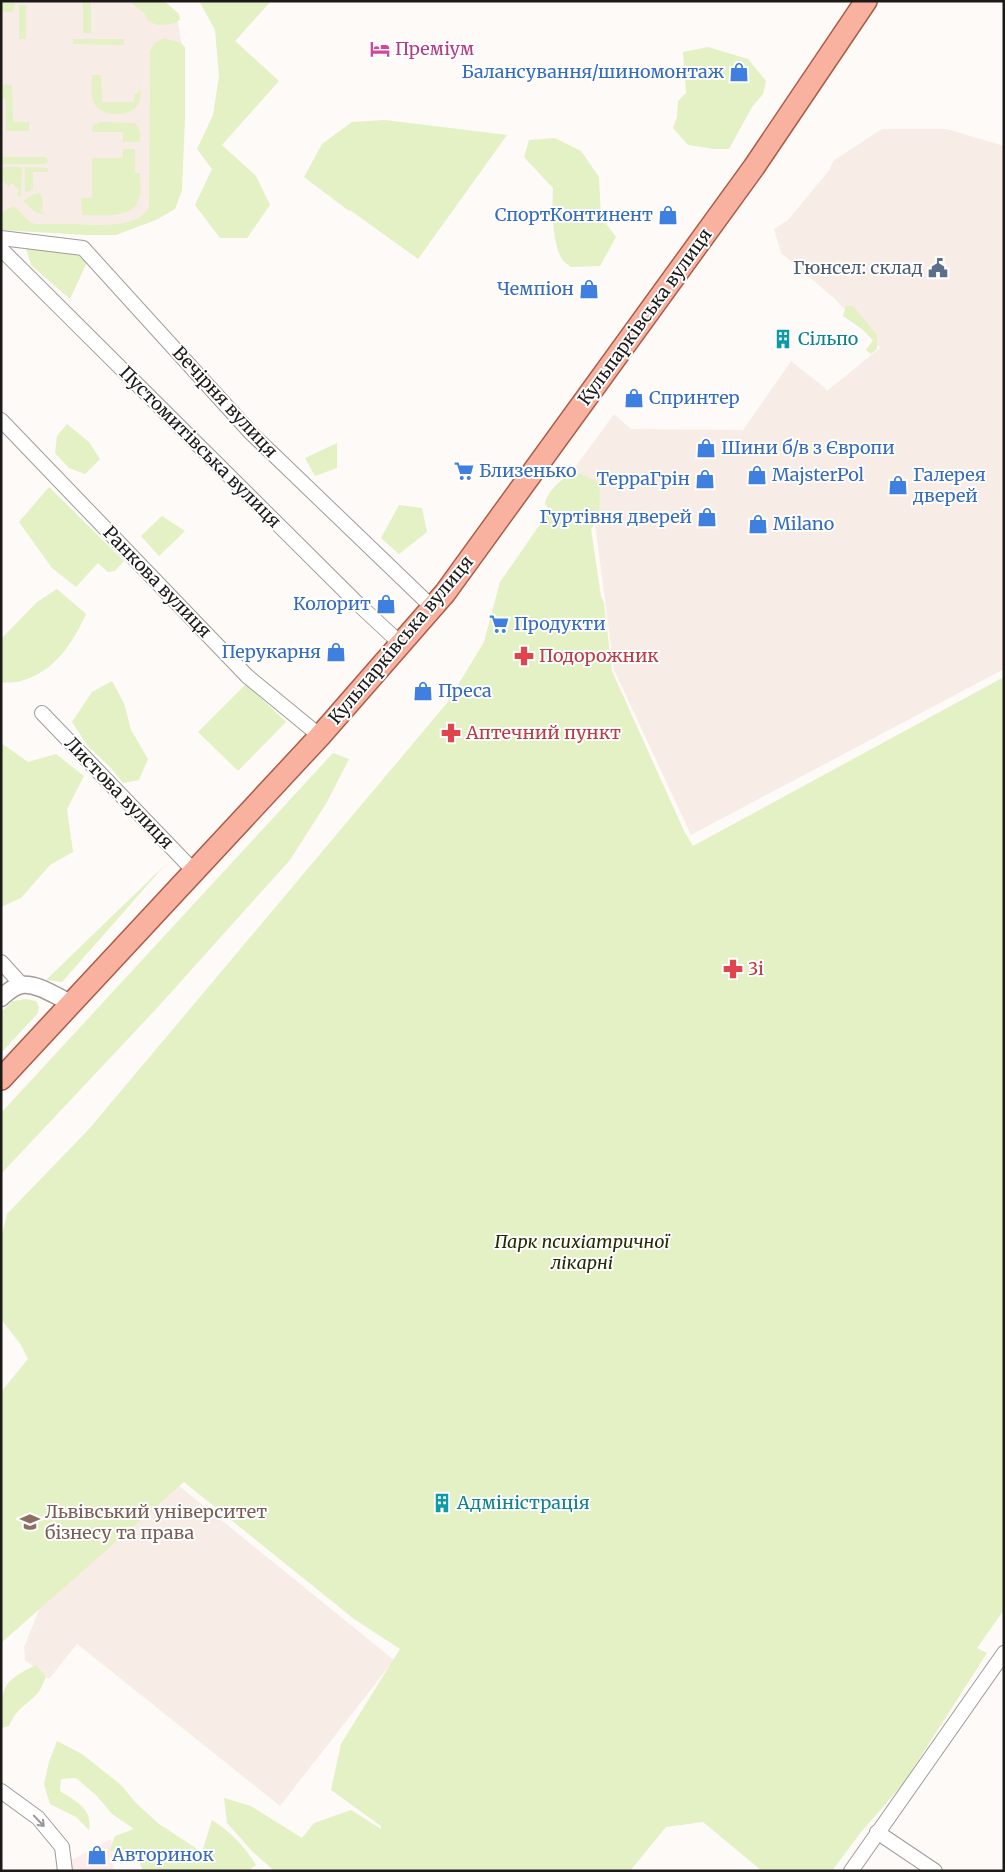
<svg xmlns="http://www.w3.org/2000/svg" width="1005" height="1872" viewBox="0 0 1005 1872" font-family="Merriweather,serif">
<rect width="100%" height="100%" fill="#fefaf7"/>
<!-- commercial -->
<polygon fill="#fcecee" points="111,1839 114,1871 51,1871"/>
<!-- built -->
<g fill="#f8ede6">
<polygon points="1,1 161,1 177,16 182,47 180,191 130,226 1,226"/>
<polygon points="882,129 947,129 1004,146 1004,669 691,835 614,670 592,500 565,481 614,414 631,429 743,430 791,361 824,387 827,391 880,348 835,299 781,253 774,229 788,220 830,169 833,161"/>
<polygon points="152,1464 394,1660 280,1806 77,1644 49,1679 25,1660 24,1647 44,1598"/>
</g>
<!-- green -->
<g fill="#e3f1c4">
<polygon points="1,1 15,1 14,10 12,12 1,12"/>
<polygon points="83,1 90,1 91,3 91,33 83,33"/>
<polygon points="129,1 164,1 179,14 180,20 172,24 157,25 148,21 145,14"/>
<polygon points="199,1 271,1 235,41 279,81 222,145 256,176 270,205 247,238 220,238 195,205 212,169 197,149 213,115 219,76 215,30"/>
<rect x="19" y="5" width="7" height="34"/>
<path d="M164 38 181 43 185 47V118L182 190 175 209 156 220 116 235H87L1 230V213L14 206 30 222 35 224C46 224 58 224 70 224 91 224 138 231 149 207L150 51 155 43Z"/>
<polygon points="73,39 124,39 124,45 73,44"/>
<polygon points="708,47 748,59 766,81 763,94 752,107 729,149 714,149 688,145 673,128 677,117 678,101 686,93 683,52"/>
<path d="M92 75H101L102 102H134V94H138L140 84C140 92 142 101 136 107 127 118 99 116 94 103 90 95 92 83 92 75Z"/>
<polygon points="1,84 12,85 13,122 29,122 29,131 6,131 6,99 1,99"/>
<polygon points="385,120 507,135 418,259 350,210 349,211 304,177 322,144 352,122"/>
<path d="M100 122 134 123C141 127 140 134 140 142H123V132H92L93 125Z"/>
<path d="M555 138 581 151 599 177 601 217 616 237 600 266 571 267C568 265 564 262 562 259 552 243 552 207 553 188L524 157 529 140Z"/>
<path d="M123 149H135V173H140C140 181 142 193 138 201 130 220 98 215 82 215L81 198H92V158H123Z"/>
<polygon points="1,157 45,157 48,160 47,164 1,164"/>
<polygon points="1,167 22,167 21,196 20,197 17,195 19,190 12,183 9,187 1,179"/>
<polygon points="25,167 48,168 48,172 33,172 33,189 25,193"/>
<polygon points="39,193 42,196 43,205 41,211 47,215 35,212 23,201 34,194"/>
<polygon points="23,239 71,246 87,262 70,299 31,265"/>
<polygon points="846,306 853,306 877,335 877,349 871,354 866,350 873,340 862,329 843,316"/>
<polygon points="67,424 89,442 100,459 85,474 69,468 55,453 57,436"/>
<polygon points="337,443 337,468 315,476 305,458"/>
<path d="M574 471 599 482C600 496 602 517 591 529L601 596 604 603 612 671 684 831 693 846 1004 677V1610L977 1648 987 1653 903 1784 861 1832 832 1871H762L703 1822 666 1827 630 1871H274L252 1851 227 1823 224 1798 251 1806 302 1838 314 1823 351 1810 381 1829V1826L331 1790 341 1744 400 1649 354 1619 184 1482 1 1643V1392L28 1359 21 1345 1 1319V1239L7 1214 89 1129 447 703 484 642 500 582 550 510 545 504C546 492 564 477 574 471Z"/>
<polygon points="49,487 124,561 115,571 108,572 98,563 76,587 52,568 19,522"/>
<polygon points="399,505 422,508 427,532 399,554 381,538"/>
<polygon points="162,516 185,531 159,556 141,536"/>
<path d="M57 589 86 614C73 642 56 670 24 680 17 683 9 682 1 683V639L37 602Z"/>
<polygon points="112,681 124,703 131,730 148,759 139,780 123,783 110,767 87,745 72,722 92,692"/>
<polygon points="246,684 286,722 238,771 198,732"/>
<polygon points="1,743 28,762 56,754 84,776 67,809 73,852 50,865 21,898 1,907"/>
<polygon points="333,753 349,759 327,802 290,860 157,1008 1,1174 1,1113"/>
<polygon points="165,865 62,982 46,980"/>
<polygon points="26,999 36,1001 39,1007 38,1013 1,1053 1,1012 13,1001"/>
<path d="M36 1665 46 1677C43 1682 41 1691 36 1695 24 1707 17 1708 9 1726L1 1728C1 1689 0 1682 36 1665Z"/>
<path d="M57 1741 82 1754 121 1785 136 1803 159 1824 202 1852 212 1820C232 1833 243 1845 256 1865L248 1871H143L136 1855 109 1851 115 1836 134 1829 112 1814 97 1796 76 1778 61 1779 60 1791C75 1801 93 1808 89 1830L76 1817 50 1804 44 1784 49 1762Z"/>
</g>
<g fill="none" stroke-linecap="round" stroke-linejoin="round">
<defs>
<g id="minor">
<polyline points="1,238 83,248 251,433 432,607"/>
<polyline points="1,249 357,603 400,643"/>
<polyline points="1,420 247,676 320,736"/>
<polyline points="42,713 195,872"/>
<polyline points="1,962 22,985"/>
<polyline points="1,1791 38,1818 62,1847 65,1871"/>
<polyline points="877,1832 935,1871"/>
<polyline points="851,1871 1004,1653"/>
</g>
<path id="tertiary" d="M1 998C7 993 13 986 22 985 38 983 57 997 71 1003"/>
<polyline id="primary" points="1,1079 320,736 445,593 754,167 866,1"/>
</defs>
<!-- minor casing -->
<use href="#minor" stroke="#9f9c99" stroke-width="16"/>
<!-- tertiary casing -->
<use href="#tertiary" stroke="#9f9c99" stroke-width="19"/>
<!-- primary casing -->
<use href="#primary" stroke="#aa5c47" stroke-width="24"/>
<!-- minor -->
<use href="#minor" stroke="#fff" stroke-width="14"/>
<!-- tertiary -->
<use href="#tertiary" stroke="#fff" stroke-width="16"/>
<!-- primary -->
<use href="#primary" stroke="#fab2a0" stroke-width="21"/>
</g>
<!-- one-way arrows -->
<defs><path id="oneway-shaft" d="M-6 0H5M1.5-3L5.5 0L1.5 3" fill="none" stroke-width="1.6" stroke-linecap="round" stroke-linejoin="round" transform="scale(1.25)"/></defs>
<use stroke="#999898" href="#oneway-shaft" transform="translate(39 1821) rotate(46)"/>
<!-- icons -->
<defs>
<symbol id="hotel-bare" viewBox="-9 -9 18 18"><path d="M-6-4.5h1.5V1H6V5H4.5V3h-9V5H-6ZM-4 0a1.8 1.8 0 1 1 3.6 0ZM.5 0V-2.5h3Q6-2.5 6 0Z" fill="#d1479c" stroke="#fff" stroke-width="2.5" paint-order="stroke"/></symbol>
<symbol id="shop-bare" viewBox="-9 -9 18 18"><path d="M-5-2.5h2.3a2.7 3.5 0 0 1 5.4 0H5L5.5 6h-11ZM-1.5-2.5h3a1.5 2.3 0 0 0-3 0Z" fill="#3f7fe0" stroke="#fff" stroke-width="2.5" paint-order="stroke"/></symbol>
<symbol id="civic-bare" viewBox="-9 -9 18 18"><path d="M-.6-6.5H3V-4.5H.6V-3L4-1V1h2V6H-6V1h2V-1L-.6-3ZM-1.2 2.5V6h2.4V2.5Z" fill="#5c6f8a" stroke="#fff" stroke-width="2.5" paint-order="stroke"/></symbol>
<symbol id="building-bare" viewBox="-9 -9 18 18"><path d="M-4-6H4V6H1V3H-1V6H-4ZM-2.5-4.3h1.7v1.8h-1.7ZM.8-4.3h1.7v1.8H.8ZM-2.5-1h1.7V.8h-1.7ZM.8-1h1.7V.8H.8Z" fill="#0f9aa8" stroke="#fff" stroke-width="2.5" paint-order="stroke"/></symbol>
<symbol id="supermarket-bare" viewBox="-9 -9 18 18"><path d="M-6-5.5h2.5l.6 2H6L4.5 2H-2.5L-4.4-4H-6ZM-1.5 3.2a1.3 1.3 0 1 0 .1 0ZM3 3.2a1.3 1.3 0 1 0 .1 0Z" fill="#3f7fe0" stroke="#fff" stroke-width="2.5" paint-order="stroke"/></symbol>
<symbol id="pharmacy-bare" viewBox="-9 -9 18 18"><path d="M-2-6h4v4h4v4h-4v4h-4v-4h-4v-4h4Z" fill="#e0444e" stroke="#fff" stroke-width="2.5" paint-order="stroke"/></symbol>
<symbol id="university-bare" viewBox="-9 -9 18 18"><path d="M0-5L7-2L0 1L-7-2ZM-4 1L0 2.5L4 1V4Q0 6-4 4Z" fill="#8d6e63" stroke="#fff" stroke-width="2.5" paint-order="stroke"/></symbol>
</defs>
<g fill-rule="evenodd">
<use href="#hotel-bare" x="366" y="35" width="28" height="28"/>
<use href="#shop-bare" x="725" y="58" width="28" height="28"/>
<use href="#shop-bare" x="654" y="201" width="28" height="28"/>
<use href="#civic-bare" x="924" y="254" width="28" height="28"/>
<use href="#shop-bare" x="575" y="275" width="28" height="28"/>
<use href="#building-bare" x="769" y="325" width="28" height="28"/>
<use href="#shop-bare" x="620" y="384" width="28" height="28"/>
<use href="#shop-bare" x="692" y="434" width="28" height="28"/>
<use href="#supermarket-bare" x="450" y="457" width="28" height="28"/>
<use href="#shop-bare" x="743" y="461" width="28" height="28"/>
<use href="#shop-bare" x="691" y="465" width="28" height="28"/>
<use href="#shop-bare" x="884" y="471" width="28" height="28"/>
<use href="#shop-bare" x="693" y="503" width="28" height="28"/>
<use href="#shop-bare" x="744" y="510" width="28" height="28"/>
<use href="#shop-bare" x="372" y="590" width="28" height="28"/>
<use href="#supermarket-bare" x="485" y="610" width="28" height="28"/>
<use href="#shop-bare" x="322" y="638" width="28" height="28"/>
<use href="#pharmacy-bare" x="510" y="642" width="28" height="28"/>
<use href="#shop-bare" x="409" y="677" width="28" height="28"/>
<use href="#pharmacy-bare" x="437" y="719" width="28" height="28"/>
<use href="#pharmacy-bare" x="719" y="955" width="28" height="28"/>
<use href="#building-bare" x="428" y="1489" width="28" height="28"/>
<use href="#university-bare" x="16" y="1508" width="28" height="28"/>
<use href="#shop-bare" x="83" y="1841" width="28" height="28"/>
</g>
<g text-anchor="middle" stroke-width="4" stroke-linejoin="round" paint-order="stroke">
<!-- hotel labels -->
<g font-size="18" fill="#b23c85" stroke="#fff" text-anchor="start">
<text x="395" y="55">Преміум</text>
</g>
<!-- shop labels -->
<g font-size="18" fill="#366cbe" stroke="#fff" text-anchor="start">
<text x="724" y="78" text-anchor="end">Балансування/шиномонтаж</text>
<text x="653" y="221" text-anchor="end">СпортКонтинент</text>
<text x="574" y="295" text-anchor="end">Чемпіон</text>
<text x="649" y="404">Спринтер</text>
<text x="721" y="454">Шини б/в з Європи</text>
<text x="479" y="477">Близенько</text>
<text x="772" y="481">MajsterPol</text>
<text x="913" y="481">Галерея<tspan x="913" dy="21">дверей</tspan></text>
<text x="690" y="485" text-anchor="end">ТерраГрін</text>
<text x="692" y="523" text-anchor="end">Гуртівня дверей</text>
<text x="773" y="530">Milano</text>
<text x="371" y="610" text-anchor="end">Колорит</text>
<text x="514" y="630">Продукти</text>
<text x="321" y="658" text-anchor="end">Перукарня</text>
<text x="438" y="697">Преса</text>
<text x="112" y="1861">Авторинок</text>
</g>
<!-- service labels -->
<g font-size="18" fill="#4e5e75" stroke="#fff" text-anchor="end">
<text x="923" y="274">Гюнсел: склад</text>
</g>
<!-- street labels -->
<g font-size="18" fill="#1c1a19" stroke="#fff">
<text transform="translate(645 317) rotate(-54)" y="6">Кульпарківська вулиця</text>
<text transform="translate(225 402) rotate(47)" y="6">Вечірня вулиця</text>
<text transform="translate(200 447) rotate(45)" y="6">Пустомитівська вулиця</text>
<text transform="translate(157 582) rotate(46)" y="6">Ранкова вулиця</text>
<text transform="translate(401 640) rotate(-50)" y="6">Кульпарківська вулиця</text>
<text transform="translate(119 793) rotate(46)" y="6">Листова вулиця</text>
</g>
<!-- culture labels -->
<g font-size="18" fill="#0d838f" stroke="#fff" text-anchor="start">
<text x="798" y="345">Сільпо</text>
<text x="457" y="1509">Адміністрація</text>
</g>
<!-- health labels -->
<g font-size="18" fill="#be3a42" stroke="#fff" text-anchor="start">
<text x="539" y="662">Подорожник</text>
<text x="466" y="739">Аптечний пункт</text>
<text x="748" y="975">3і</text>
</g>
<!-- park labels -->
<g font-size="18" font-style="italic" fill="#242e00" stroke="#fff">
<text x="582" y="1248">Парк психіатричної<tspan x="582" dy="21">лікарні</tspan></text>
</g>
<!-- education labels -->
<g font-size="18" fill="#785e54" stroke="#fff" text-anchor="start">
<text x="45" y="1518">Львівський університет<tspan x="45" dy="21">бізнесу та права</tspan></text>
</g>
</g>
<!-- border -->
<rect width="1005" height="1872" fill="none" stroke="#1c1a19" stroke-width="5"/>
</svg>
